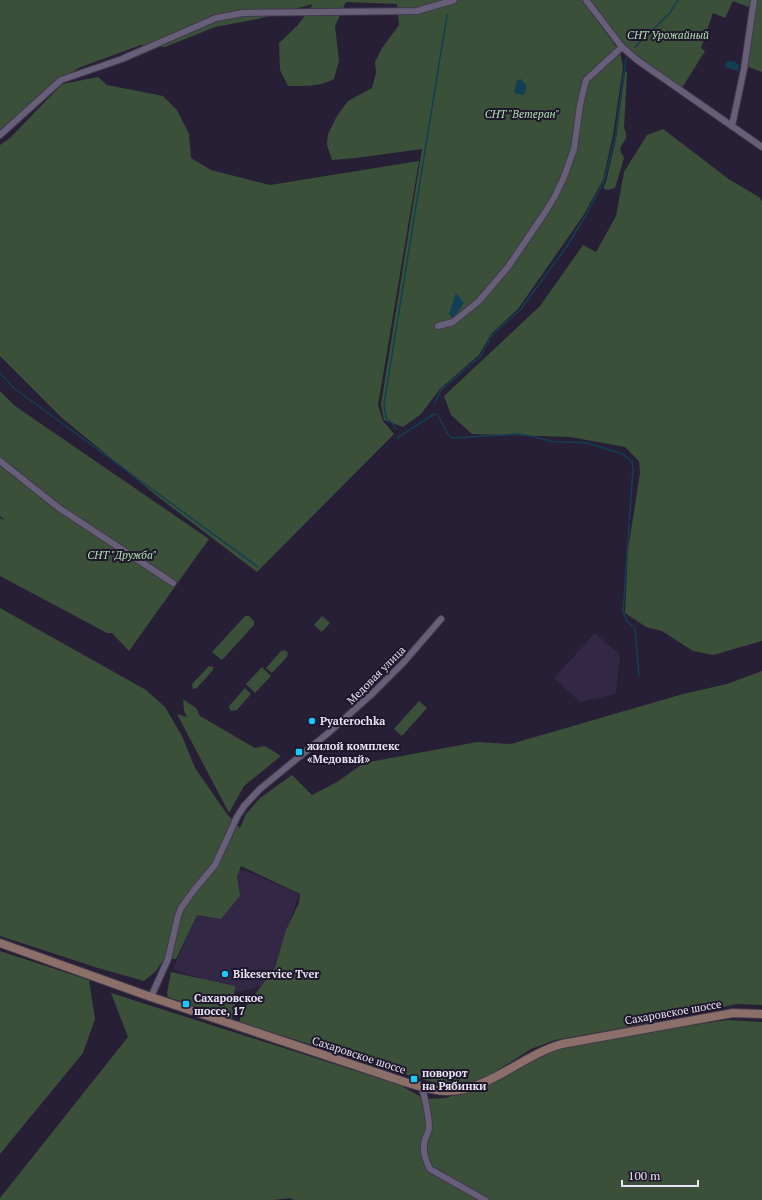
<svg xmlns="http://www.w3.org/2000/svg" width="762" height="1200" viewBox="0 0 762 1200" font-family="'PT Serif',serif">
<rect width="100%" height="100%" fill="#271f35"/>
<!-- built -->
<g fill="#322744">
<polygon points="595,633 620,655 616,694 580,702 554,678"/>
<polygon points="227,870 246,871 299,894 271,984 238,992 173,969 198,911"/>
</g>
<!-- green -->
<g fill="#3a5038">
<path d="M0 0H582L620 52 623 67 613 135 603 180 583 216 518 309 491 334 479 355 440 389 421 414 403 427 384 420 381 404 422 149 356 158 332 160 327 145 328 134 337 116 348 101 372 88 376 73 375 62 382 48 399 25 397 4 346 2 335 26 339 61 334 79C319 87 304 86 288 86L280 70 279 43 298 25 313 4 258 19 215 27 165 47 141 45 81 67 58 80 0 130Z"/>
<polygon points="587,0 762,0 762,72 743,65 751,8 733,1 725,18 713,13 701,48 705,51 682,88 624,48"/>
<path d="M625 72H627L624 128C630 142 623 138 620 150L624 158 615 188 607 190 603 188 606 182 616 139Z"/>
<polygon points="98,77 107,85 163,96 177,110 189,134 191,158 211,170 270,185 419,161 378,405 383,421 394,434 257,572 157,496 62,418 0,356 0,145 10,138 62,84"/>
<polygon points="663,129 730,180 759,197 762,201 762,641 713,655 693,651 662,631 646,627 625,613 628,550 640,473 639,461 625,447 570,437 472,434 451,415 444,396 540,306 583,245 596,252 616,216 624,172 647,135"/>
<polygon points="0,391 15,406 209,539 129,651 112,633 107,633 0,576 0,518 6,521 0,516"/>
<polygon points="0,608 146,690 165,707 182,736 195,768 227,814 240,828 246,814 260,798 292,775 312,795 337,782 364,763 477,742 511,744 683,694 727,684 762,671 762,1005 737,1004 622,1028 555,1040 531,1049 487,1077 468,1083 450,1087 404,1074 239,1022 243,1010 275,968 286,930 299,903 300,894 241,866 237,876 240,896 221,919 197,915 176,959 164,959 156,971 144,981 98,968 0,936"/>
<polygon points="245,616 249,616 254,621 254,625 222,660 212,652"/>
<polygon points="322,616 330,623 322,632 314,625"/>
<polygon points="285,650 288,653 287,657 272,673 266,668 281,651"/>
<polygon points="209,666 213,667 213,670 197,688 193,689 192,684"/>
<polygon points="262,667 271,676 255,693 246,684"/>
<polygon points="245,688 251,694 237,710 231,711 229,707 230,705"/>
<polygon points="183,699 196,708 200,716 255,748 265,746 281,756 244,786 229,813 177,714 187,717 184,711"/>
<polygon points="419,701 427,708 402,736 394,729"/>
<polygon points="0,951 89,980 95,1019 83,1053 0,1154"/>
<path d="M171 972 235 986C235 991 234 995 234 1000 235 1008 238 1012 231 1019L168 997 167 993Z"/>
<polygon points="111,993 400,1085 423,1098 426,1106 427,1128 423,1142 423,1156 425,1156 426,1142 431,1128 429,1105 427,1099 445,1098 485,1086 545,1053 564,1047 671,1028 728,1020 762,1022 762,1200 294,1200 290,1198 273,1200 0,1200 0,1198 128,1037"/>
</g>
<!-- water -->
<g fill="#133f54">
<polygon points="731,61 735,62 739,65 738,71 725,67 726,62"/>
<polygon points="521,79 527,86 524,95 517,94 514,92 517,81"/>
<polygon points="456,293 464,303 453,318 449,314"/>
</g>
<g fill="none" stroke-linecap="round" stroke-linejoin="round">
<!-- stream -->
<g stroke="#133f54" stroke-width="1.5">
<polyline points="635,47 670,13 678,0"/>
<polyline points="0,373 14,388 258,567"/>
<polyline points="434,404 441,390 481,356 492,335 521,309 567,246 586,215 604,181 615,138 626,59"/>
<polyline points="396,429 393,424 386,418 384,404 447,15"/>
<polyline points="397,438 434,414 437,414 448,434 452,438 517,434 531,436 554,442 571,442 587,443 623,454 632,462 633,469 623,612 627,621 635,628 639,676"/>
</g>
<defs>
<g id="minor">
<polyline points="586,0 622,47 637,60 762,147"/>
<polyline points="732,126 744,69 754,0"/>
<polyline points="0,135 61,80 122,59 216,18 243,13 417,11 454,0"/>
<polyline points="438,326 453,322 479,301 508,267 546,211 555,196 564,177 574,149 580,105 586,80 622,47"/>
<polyline points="0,461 59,508 173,583"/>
<polyline points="151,997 168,959 178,916 181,908 194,890 215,865 237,817 244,806 260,789 327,734 372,694 403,663 441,619"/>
<path d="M422 1087C425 1100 429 1114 429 1127 429 1131 427 1135 425 1139 422 1151 425 1159 430 1169L485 1200"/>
</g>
<path id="secondary" d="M0 943 151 997 405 1082C419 1086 432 1091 447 1091 489 1091 522 1055 562 1044L733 1013 762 1014"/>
</defs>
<!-- minor casing -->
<use href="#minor" stroke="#40394c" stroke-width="8"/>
<!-- secondary casing -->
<use href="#secondary" stroke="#40394c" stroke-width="10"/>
<!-- minor -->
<use href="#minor" stroke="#675e78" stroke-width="6"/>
<!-- secondary -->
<use href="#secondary" stroke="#8c6f69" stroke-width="8"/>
</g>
<!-- markers -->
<g fill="#1acafc" stroke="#1e162b" stroke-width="1.5">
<circle cx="312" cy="721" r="4"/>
<rect x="295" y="748" width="8" height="8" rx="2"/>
<circle cx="225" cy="974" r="4"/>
<rect x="182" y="1000" width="8" height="8" rx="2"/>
<rect x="410" y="1075" width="8" height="8" rx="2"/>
</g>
<g text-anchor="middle" stroke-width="4" stroke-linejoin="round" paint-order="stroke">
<!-- park labels -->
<g font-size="11" font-style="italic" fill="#b2e4af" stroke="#1e162b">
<text x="668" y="39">СНТ Урожайный</text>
<text x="522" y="118">СНТ "Ветеран"</text>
<text x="122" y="559">СНТ "Дружба"</text>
</g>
<!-- street labels -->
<g font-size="11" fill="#eae5f4" stroke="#1e162b">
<text transform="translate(376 675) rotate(-45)" y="4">Медовая улица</text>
<text transform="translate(673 1012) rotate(-10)" y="4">Сахаровское шоссе</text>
<text transform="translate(359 1055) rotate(18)" y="4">Сахаровское шоссе</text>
</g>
<!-- poi labels -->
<g font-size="11" font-weight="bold" fill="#eae5f4" stroke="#1e162b" text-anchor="start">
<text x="320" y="725">Pyaterochka</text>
<text x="307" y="750">жилой комплекс<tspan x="307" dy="13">«Медовый»</tspan></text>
<text x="233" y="978">Bikeservice Tver</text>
<text x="194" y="1002">Сахаровское<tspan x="194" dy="13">шоссе, 17</tspan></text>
<text x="422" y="1077">поворот<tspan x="422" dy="13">на Рябинки</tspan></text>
</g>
</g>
<!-- scale -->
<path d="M622 1180v6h76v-6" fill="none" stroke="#eae5f4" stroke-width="2"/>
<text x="628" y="1180" font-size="12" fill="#eae5f4" stroke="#1e162b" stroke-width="3" paint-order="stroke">100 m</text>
</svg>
